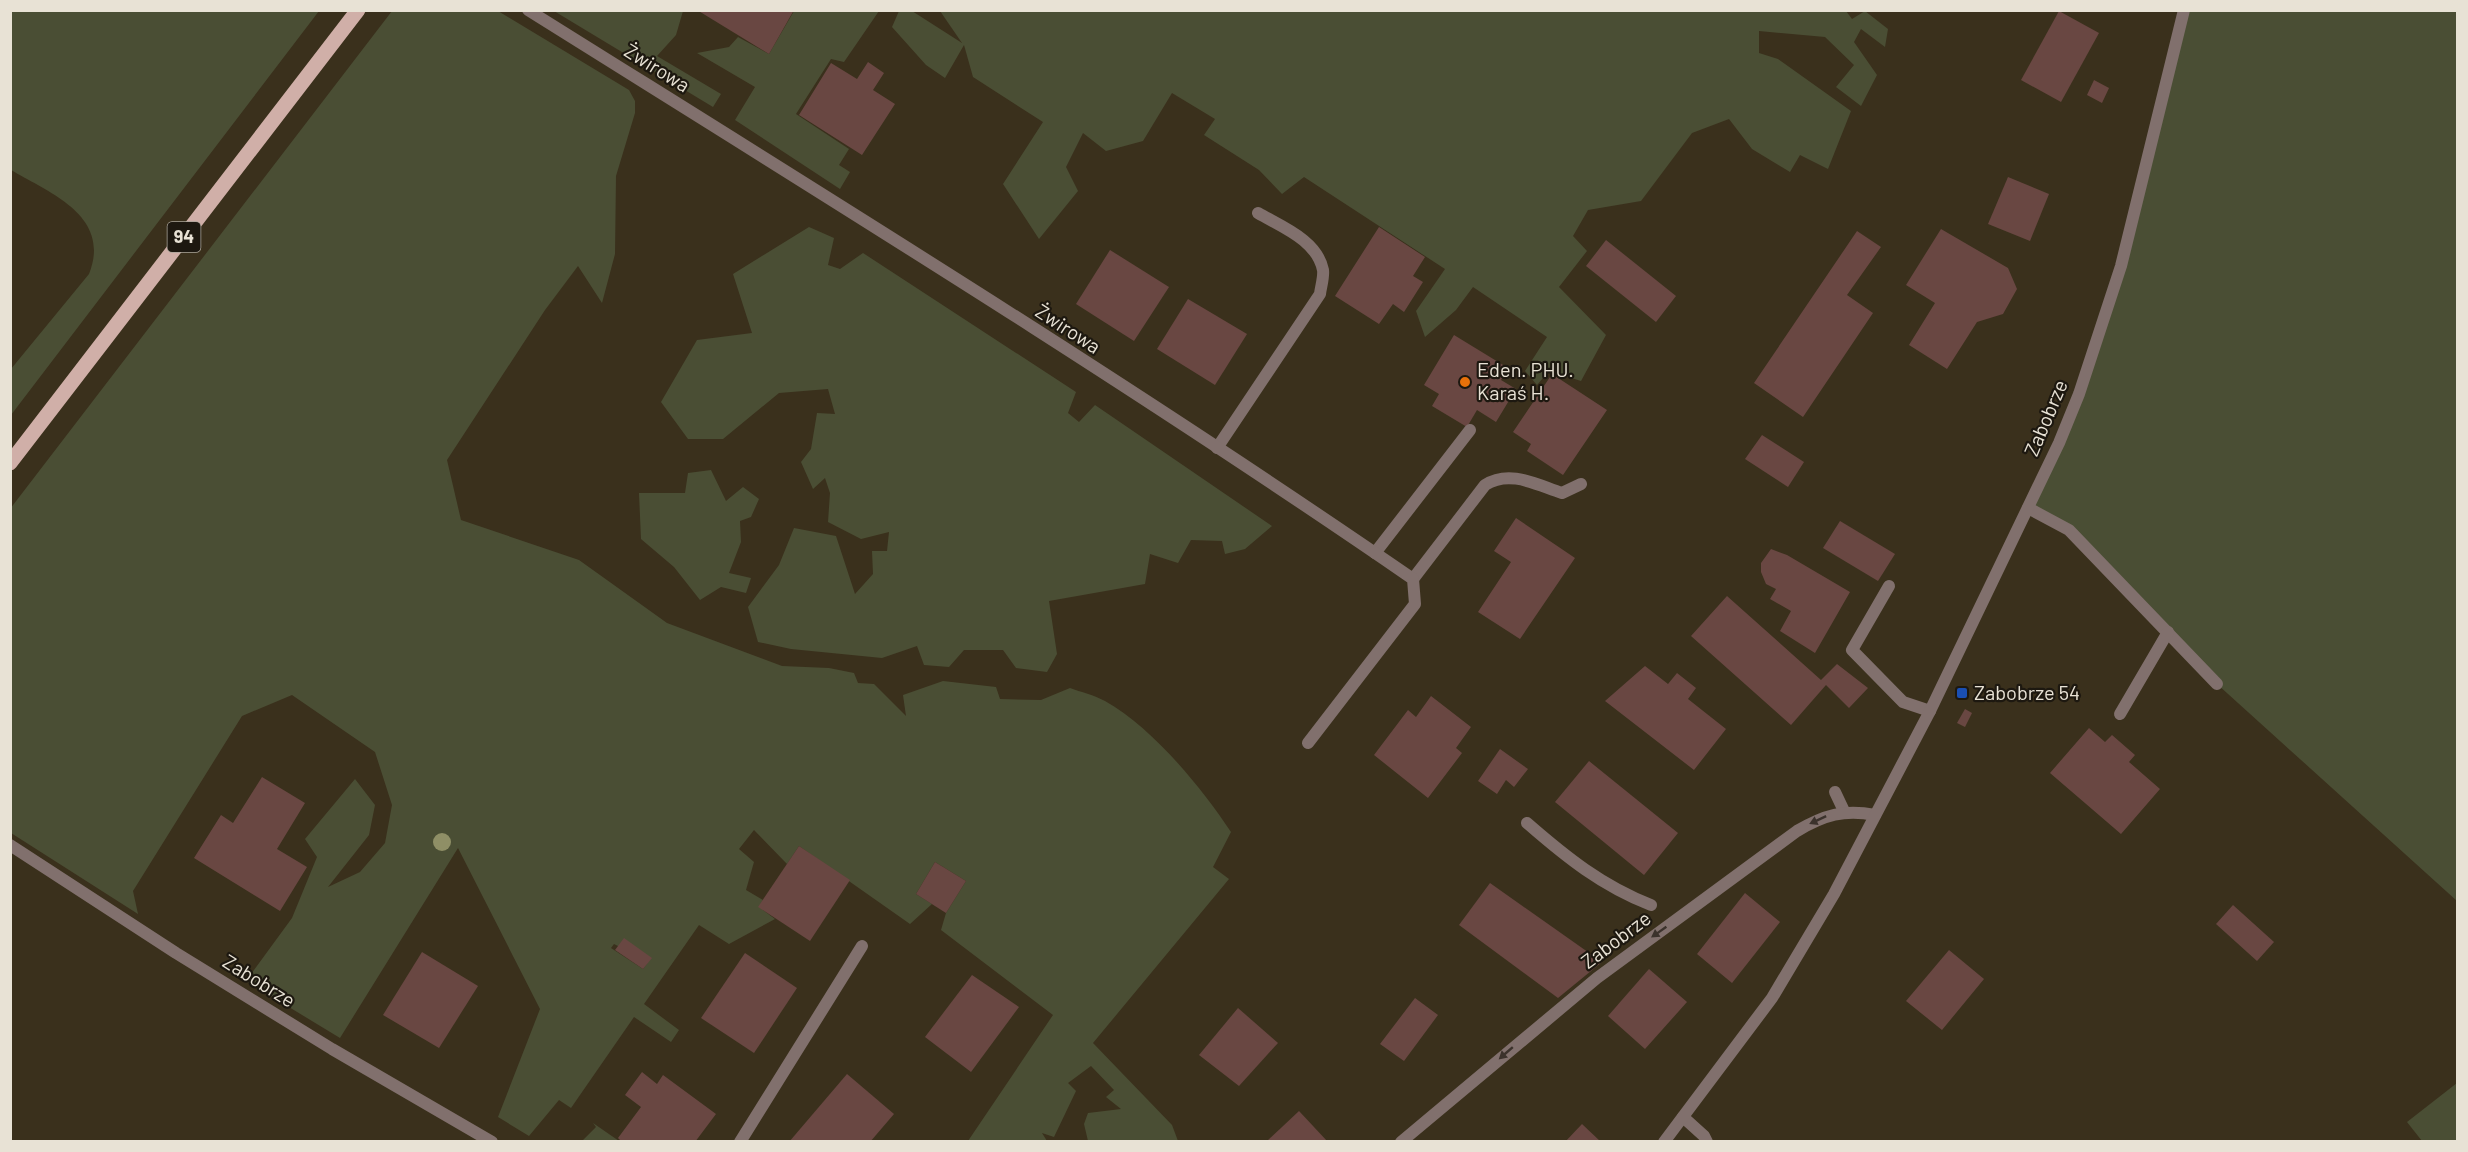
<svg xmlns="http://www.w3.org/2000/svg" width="2468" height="1152" viewBox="0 0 2468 1152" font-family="Barlow,sans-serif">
<rect width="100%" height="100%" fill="#3a301c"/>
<!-- green -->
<g fill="#4a4e34" fill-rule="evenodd">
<path d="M10 11H319L11 415V369L89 274C112 216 50 193 11 170Z"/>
<path d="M392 11H498L629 90 635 101V113L616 176 615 254 602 303 578 266 545 310 447 460 461 520 579 560 667 623 782 666 829 668 854 673 858 683 874 684 906 716 903 695 943 681 996 687 1000 699 1041 700 1070 688C1081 692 1094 695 1105 701 1153 728 1201 787 1231 832L1213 867 1229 879 1093 1043 1172 1125 1178 1141H1088L1084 1124 1088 1113 1121 1109 1106 1097 1114 1090 1091 1066 1068 1083 1076 1091 1054 1137 1042 1133 1047 1141H968L1053 1015 941 930 946 913 966 881 935 862 916 894 932 904 910 924 799 846 787 864 754 830 739 849 754 862 746 890 763 900 759 907 775 919 729 944 699 925 644 1004 679 1030 671 1042 634 1017 571 1108 559 1100 529 1136 498 1117 540 1009 458 848 340 1038 246 981 292 918 317 857 305 839 355 779 375 805 369 835 328 887 360 872 385 843 392 805 375 752 292 695 242 716 133 891 138 914 11 833 10 509ZM614 944 618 946 651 958 643 969 611 948Z"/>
<polygon points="554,11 683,11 676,35 657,56 721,94 713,107"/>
<polygon points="794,11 879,11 844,62 831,59 796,114 849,149 839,165 850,172 840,189 735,120 755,87 697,53 729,47 738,37 769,54"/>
<polygon points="1846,11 1852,19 1865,11 1888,29 1885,47 1861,29 1854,42 1877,75 1861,106 1836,87 1854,65 1825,37 1759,31 1759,53 1778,59 1851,111 1828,169 1800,155 1790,172 1752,149 1729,119 1692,133 1641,201 1588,210 1573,236 1587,251 1559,287 1606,335 1581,381 1549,371 1537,385 1525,371 1547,337 1473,287 1456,310 1425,337 1416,311 1445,269 1304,177 1282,194 1259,170 1204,135 1215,119 1172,93 1143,141 1106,151 1083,133 1066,167 1078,191 1039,239 1003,184 1043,122 973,77 964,45 945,78 926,65 892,27 899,11 912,11 962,43 940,11"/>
<polygon points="2184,11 2457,11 2457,901 2217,684 2069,530 2029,508 2059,443 2121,266"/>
<polygon points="809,227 834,238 828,265 840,269 863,253 1076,392 1068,413 1079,422 1095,405 1272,526 1245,549 1225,554 1222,541 1191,540 1178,563 1150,554 1145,584 1049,601 1057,654 1047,672 1016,668 1003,650 964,650 949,667 924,665 917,646 882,658 791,649 758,642 748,607 779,565 794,528 836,536 855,594 873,574 872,551 887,551 889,532 861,539 828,522 830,493 825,478 813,489 801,462 811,449 817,413 835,414 828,389 779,393 723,439 688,439 661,402 697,340 752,333 733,274"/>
<polygon points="711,470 726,501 743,487 759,499 751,517 740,521 741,542 729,573 751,578 746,593 721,587 700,600 674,567 641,539 639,493 685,493 688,473"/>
<polygon points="2457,1083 2457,1141 2422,1141 2407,1122"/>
<polygon points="593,1123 619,1141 582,1141 596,1127"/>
</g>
<!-- building -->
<g fill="#694742">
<polygon points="697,10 794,10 769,54"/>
<polygon points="2059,11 2099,33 2061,102 2021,80"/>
<polygon points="868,62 884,73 873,90 895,104 862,155 799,115 831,63 857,79"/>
<polygon points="2094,80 2109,88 2102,103 2087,95"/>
<polygon points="2008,177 2049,194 2030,241 1988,224"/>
<polygon points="1379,227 1425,257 1413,276 1423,282 1404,312 1393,304 1379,324 1335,296"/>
<polygon points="1941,229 2008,268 2017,289 2003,314 1977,322 1947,369 1909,345 1935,303 1906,285"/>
<polygon points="1857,231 1881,247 1847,295 1873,313 1803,417 1754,383"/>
<polygon points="1606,240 1676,296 1656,322 1586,266"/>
<polygon points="1110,250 1169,287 1134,341 1076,304"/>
<polygon points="1188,299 1247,334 1215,385 1157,349"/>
<polygon points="1454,335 1508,368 1501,380 1516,389 1496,422 1477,410 1467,427 1432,406 1439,394 1424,385"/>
<polygon points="1552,374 1607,410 1563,475 1527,451 1531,444 1513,432"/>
<polygon points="1762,435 1804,462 1788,487 1745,459"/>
<polygon points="1516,518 1575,558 1520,639 1478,612 1511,562 1494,551"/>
<polygon points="1840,521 1895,554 1878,581 1823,548"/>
<polygon points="1771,549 1787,555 1850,592 1815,653 1780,631 1791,611 1770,599 1776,589 1766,584 1761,572 1761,563"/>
<polygon points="1727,596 1821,680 1837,664 1868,688 1849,708 1826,685 1791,725 1691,636"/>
<polygon points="1645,666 1668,684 1677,673 1696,688 1688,699 1726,729 1694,770 1605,701"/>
<polygon points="1431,696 1471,727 1456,748 1462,753 1428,798 1374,755 1408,710 1416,717"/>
<polygon points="1965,709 1972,713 1965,727 1957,723"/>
<polygon points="2089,728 2105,742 2112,735 2135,755 2129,762 2160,789 2121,834 2050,773"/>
<polygon points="1500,749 1528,769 1514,787 1506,780 1497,794 1478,781"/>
<polygon points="1589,761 1678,833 1644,875 1555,802"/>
<polygon points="262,777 305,803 277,849 307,867 280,911 194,858 221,815 233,823"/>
<polygon points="799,846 850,880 810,941 758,907"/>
<polygon points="935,862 966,881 946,913 916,894"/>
<polygon points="1490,883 1602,962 1558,998 1459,925"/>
<polygon points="1745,893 1780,922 1732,983 1697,954"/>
<polygon points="2233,905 2274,942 2257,961 2216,924"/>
<polygon points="624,938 652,958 643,969 615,950"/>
<polygon points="1949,950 1984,979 1942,1030 1906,1001"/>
<polygon points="422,952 478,986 439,1048 383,1015"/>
<polygon points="745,953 797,988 754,1053 701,1018"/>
<polygon points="1649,969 1687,1002 1645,1049 1608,1016"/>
<polygon points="972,975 1019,1007 971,1072 925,1037"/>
<polygon points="1415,998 1438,1015 1404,1061 1380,1044"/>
<polygon points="1238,1008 1278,1043 1239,1086 1199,1055"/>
<polygon points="642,1072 657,1084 663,1075 716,1114 695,1142 622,1142 618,1138 641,1107 625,1095"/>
<polygon points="847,1074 894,1114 870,1142 789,1142"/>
<polygon points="1299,1111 1328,1142 1266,1142"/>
<polygon points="1582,1124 1601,1142 1565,1142"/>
</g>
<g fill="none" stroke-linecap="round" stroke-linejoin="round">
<!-- service -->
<g stroke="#81706d" stroke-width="12">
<path d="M1217 448 1320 294C1321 286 1324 277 1323 270 1317 240 1282 227 1258 213"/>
<polyline points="2028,508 2069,530 2217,684"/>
<polyline points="1375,553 1470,430"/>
<path d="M1413 579 1485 485C1510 469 1537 485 1562 493L1581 484"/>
<polyline points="1889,586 1852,650 1903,702 1930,711"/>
<polyline points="2120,714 2168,632"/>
<polyline points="1835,792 1844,811"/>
<path d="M1527 823C1566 857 1602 886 1651 905"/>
<polyline points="1683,1117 1704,1136 1707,1142"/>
<polyline points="740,1142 862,946"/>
</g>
<!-- minor -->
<g stroke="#81706d" stroke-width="12">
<path d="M528 10C825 196 1124 380 1413 579L1415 604 1308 743"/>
<polyline points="10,845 176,953 332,1049 492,1142"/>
<path d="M1401 1142 1597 978 1797 831C1824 815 1844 809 1875 815"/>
<polyline points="1664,1142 1772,998 1834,894 1930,711 2059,443 2079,394 2121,266 2184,10"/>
</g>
<!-- primary -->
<polyline stroke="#d0afa8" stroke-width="15" points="10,463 358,10"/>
</g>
<!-- trees -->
<circle fill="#8f8f66" cx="442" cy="842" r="9"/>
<!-- one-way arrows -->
<defs><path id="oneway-solid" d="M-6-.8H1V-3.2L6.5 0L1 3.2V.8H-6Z" transform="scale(1.5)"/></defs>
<g fill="#3b322c">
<use href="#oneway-solid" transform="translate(1818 820) rotate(155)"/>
<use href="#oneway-solid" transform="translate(1659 932) rotate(145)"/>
<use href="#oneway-solid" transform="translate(1506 1053) rotate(139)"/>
</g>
<!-- markers -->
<circle fill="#e8710a" stroke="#1d1810" stroke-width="2" cx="1465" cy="382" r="6"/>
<rect fill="#1a4fb4" stroke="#1d1810" stroke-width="2" x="1956" y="687" width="12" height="12" rx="3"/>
<g text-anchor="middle" stroke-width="4.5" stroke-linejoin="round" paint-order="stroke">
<!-- shield labels -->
<rect fill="#1d1810" stroke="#aba59a" stroke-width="1.5" x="167.5" y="222" width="33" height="30" rx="4.5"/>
<g font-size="18" font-weight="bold" fill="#e8e2d5">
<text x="184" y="243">94</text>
</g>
<!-- street labels -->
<g font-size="20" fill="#e8e2d5" stroke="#1d1810">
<text transform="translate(657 68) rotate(32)" y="7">Żwirowa</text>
<text transform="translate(1068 329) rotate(33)" y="7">Żwirowa</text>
<text transform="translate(2046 418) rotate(-67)" y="7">Zabobrze</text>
<text transform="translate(1616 940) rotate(-37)" y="7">Zabobrze</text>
<text transform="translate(259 981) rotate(32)" y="7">Zabobrze</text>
</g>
<!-- poi labels -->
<g font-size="20" fill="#e8e2d5" stroke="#1d1810" text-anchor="start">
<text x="1477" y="377">Eden. PHU.<tspan x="1477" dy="23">Karaś H.</tspan></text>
<text x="1974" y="700">Zabobrze 54</text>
</g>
</g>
<!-- border -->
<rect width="2468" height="1152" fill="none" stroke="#e8e2d5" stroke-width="24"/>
</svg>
